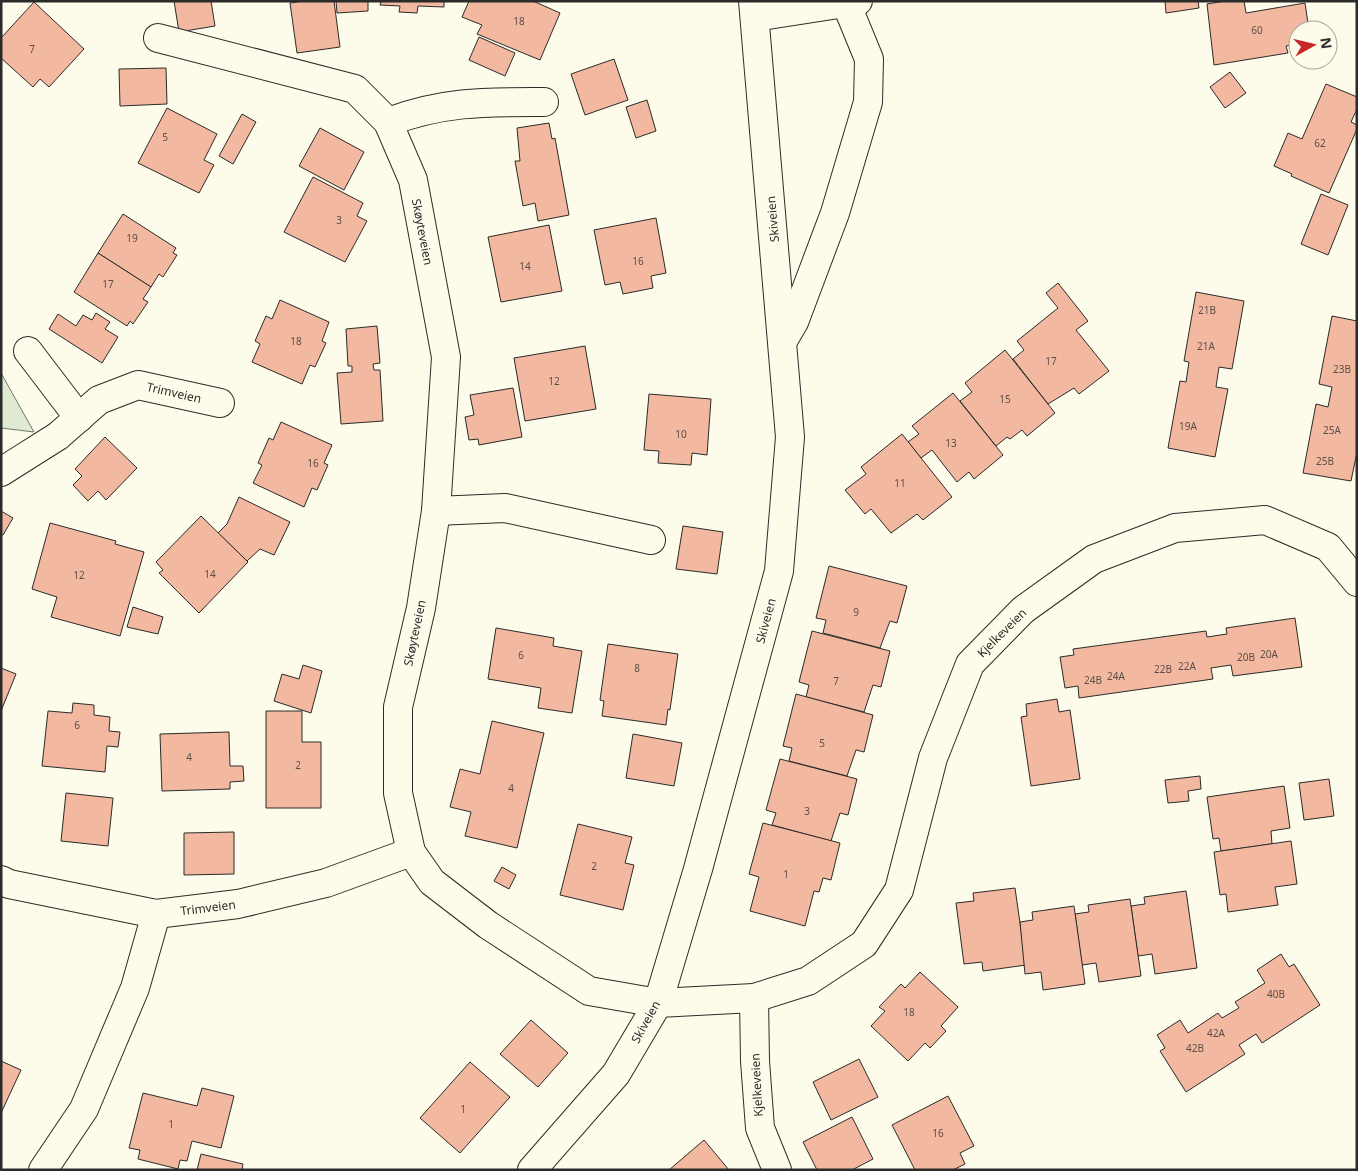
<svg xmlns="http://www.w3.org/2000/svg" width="1358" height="1171" viewBox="0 0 1358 1171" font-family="'Noto Sans',sans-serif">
<rect width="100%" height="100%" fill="#fdfbea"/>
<!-- green -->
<polygon fill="#deebd1" stroke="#74746e" points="1,373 34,432 1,428"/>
<!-- building -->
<g fill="#f2b8a0" stroke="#2b2b2b">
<polygon points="174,1 211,1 215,26 179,32"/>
<polygon points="303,1 334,1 340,47 297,53 290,3"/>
<polygon points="336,1 368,1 368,11 337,13"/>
<polygon points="381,1 444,1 444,7 418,6 417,13 399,12 400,6 380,5"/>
<polygon points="469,1 533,1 560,13 540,60 477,34 482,25 462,17"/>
<polygon points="1165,1 1198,1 1199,8 1166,13"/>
<polygon points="1225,1 1244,1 1246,13 1305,3 1309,30 1298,30 1298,44 1286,46 1288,53 1214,65 1207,4"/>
<polygon points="34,2 84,49 49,87 40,79 33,87 1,58 1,38"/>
<polygon points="479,37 515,53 505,76 469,60"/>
<polygon points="614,59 628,100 585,115 571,74"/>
<polygon points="166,68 167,104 120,106 119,69"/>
<polygon points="1230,72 1246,93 1225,108 1210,87"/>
<polygon points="1326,84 1357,97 1357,109 1351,122 1357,125 1357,129 1329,193 1291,176 1292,174 1274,166 1288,133 1302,139"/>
<polygon points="647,100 656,131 636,138 626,107"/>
<polygon points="167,108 217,134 204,160 214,165 199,193 138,163"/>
<polygon points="242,114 256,122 233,164 219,156"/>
<polygon points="549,123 552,139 555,138 569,215 538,221 535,203 523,206 515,161 520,161 517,128"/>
<polygon points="320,128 364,152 344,190 299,166"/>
<polygon points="313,177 363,203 357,216 367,221 345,262 284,232"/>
<polygon points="1321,194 1348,205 1328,255 1301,244"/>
<polygon points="123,214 176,248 173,253 177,255 163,277 159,274 151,287 98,253"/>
<polygon points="656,218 666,273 651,276 653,288 623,294 620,282 605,285 594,230"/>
<polygon points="549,225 562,291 501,302 488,237"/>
<polygon points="98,253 151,287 143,299 148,302 133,324 130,321 127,326 74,292"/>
<polygon points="1058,283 1088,321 1076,330 1109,371 1079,394 1074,388 1048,404 1013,359 1024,350 1017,341 1058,308 1046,293"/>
<polygon points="1196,292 1244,301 1232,369 1219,367 1216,387 1228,389 1215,457 1168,448 1180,381 1186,382 1189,362 1184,361"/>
<polygon points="280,300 329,322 322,341 326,343 315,367 310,365 302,384 252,362 260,344 255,341 266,316 272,319"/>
<polygon points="96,313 110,322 105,329 118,337 102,363 49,329 58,314 76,326 83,315 92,320"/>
<polygon points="1332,316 1357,321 1357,452 1351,481 1303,473 1316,404 1328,407 1332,387 1319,384"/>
<polygon points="377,326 380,363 373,364 374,370 380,370 383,421 341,424 337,373 352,372 352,366 348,366 346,329"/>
<polygon points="585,346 596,409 525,421 514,358"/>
<polygon points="1005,350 1055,413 1027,436 1022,430 1010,439 1007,437 996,446 960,401 972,392 965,383"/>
<polygon points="513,388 522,437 479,445 478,439 469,440 465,417 474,415 470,395"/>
<polygon points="953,393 1003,455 974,479 969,472 957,482 932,450 921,458 908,442 919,434 912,426"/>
<polygon points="649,394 711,399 707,455 692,453 691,465 658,463 659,451 644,450"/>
<polygon points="281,422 332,445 324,463 328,465 317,490 312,488 304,507 253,483 262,465 258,463 269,438 273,440"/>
<polygon points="902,434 952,497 923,520 917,514 891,533 871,509 865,514 845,490 866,474 861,467"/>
<polygon points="105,437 137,468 106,500 98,491 88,501 73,485 82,476 75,469"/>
<polygon points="239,497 290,522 274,555 260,549 247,561 218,533 227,524"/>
<polygon points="1,511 13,518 3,535 1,534"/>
<polygon points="201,516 248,562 199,613 159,573 163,570 156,562"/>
<polygon points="50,523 116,541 115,544 144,552 120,636 51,617 57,597 32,589"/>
<polygon points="683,526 723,532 717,574 676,569"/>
<polygon points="829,566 907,586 897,623 890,621 880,648 823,633 826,620 816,618"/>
<polygon points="133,607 163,617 158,634 127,627"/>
<polygon points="1295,618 1302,667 1233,676 1231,665 1211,668 1213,679 1079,698 1078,686 1065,688 1060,657 1074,655 1073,649 1206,631 1207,637 1227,634 1226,628"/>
<polygon points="496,628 554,638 553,646 582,651 572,713 538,708 541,688 488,679"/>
<polygon points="812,631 890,651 881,687 873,685 864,712 806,697 809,685 799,682"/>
<polygon points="608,644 678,654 670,710 668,709 666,725 602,716 604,701 600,700"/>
<polygon points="303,665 322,671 311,713 274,701 282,674 299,679"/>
<polygon points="1,668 16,674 1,711"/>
<polygon points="796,694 873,715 864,752 856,750 847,776 789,761 792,748 783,746"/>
<polygon points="1057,699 1059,712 1070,710 1080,779 1031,786 1021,717 1027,716 1026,704"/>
<polygon points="73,703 94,705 94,715 110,717 109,731 120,732 118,747 107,746 105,772 42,766 48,711 72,713"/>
<polygon points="266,711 302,711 302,742 321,742 321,808 266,808"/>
<polygon points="492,721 544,733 517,848 465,836 471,812 450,807 460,769 480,774"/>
<polygon points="229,732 230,766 243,766 244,781 230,782 230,789 162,791 160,734"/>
<polygon points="633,734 682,743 674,786 626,778"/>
<polygon points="780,759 857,779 848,815 840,813 831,841 772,825 776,813 766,810"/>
<polygon points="1200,776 1201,789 1188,791 1189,801 1168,803 1165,780"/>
<polygon points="1329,779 1334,816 1304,820 1299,783"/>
<polygon points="1284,786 1290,828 1271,831 1272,844 1221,851 1219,838 1213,839 1207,797"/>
<polygon points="66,793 113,798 108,846 61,841"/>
<polygon points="763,823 840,843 831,880 823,878 819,892 814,891 805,926 750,911 759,877 749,874"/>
<polygon points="578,824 632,837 625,863 634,865 623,910 560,895"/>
<polygon points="234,832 234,874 184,875 184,833"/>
<polygon points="1291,841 1297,884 1275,887 1278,905 1228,912 1226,894 1220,895 1214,852"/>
<polygon points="502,867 516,875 509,889 494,881"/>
<polygon points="1015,888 1026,965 983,971 982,962 964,964 956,903 974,901 973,893"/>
<polygon points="1186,891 1197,968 1155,974 1152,954 1138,956 1131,906 1145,904 1144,897"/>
<polygon points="1130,899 1141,976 1099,982 1096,963 1082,965 1075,914 1089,912 1088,905"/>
<polygon points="1074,906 1085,984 1043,990 1041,972 1025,974 1020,922 1033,920 1032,912"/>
<polygon points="1281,954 1289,967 1294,964 1320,1005 1262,1043 1256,1034 1239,1045 1245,1054 1186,1092 1160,1051 1165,1048 1157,1035 1180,1020 1188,1033 1218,1013 1222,1018 1239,1008 1235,1002 1265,983 1257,970"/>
<polygon points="920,972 958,1007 941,1026 946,1031 930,1048 925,1043 908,1061 871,1026 885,1011 879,1007 901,984 905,988"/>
<polygon points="531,1020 568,1053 538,1087 500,1054"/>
<polygon points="859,1059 878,1097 831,1120 813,1082"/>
<polygon points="1,1061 21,1070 1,1113"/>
<polygon points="470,1062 510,1097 460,1153 420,1118"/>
<polygon points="202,1088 234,1096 221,1148 192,1141 187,1161 180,1160 178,1169 138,1159 140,1150 129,1148 143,1093 197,1106"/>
<polygon points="948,1096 974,1146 960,1153 965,1164 953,1170 915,1170 892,1125"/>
<polygon points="852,1117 873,1159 852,1170 817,1170 803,1142"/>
<polygon points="704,1140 729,1170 669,1170"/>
<polygon points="201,1154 243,1164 242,1170 197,1170"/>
</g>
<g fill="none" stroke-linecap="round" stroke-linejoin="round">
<defs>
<g id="minor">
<polyline points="755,17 858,1"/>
<polyline points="158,38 355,89 388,122 413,180 446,357 436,511 421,608 398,707 398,793 411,852 432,882 488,925 589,991 658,1003 754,998 808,981 864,944 899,890 933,758 970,664 1023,610 1094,559 1175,528 1265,520 1328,547 1357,582"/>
<path d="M388 122C444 101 486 102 544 102"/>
<polyline points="784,339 794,322 835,213 868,102 869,59 846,3"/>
<polyline points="28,351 79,418"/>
<polyline points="1,472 58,436 99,400 138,385 220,403"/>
<polyline points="436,511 505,508 651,540"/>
<polyline points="1,880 9,884 156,914 238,904 326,883 411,852"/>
<polyline points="754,998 755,1061 760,1128 777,1170"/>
<polyline points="43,1170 84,1109 135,988 156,914"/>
<polyline points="532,1170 616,1074 658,1003 698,869 779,571 790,437 753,1"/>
</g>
</defs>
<!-- minor casing -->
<use href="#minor" stroke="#2b2b2b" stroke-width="30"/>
<!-- minor -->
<use href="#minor" stroke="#fdfbea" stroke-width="28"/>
</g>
<g text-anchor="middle" stroke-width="4" stroke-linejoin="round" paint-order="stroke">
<!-- number labels -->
<g font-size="10" fill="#5d4e48">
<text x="519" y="25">18</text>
<text x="1257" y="34">60</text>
<text x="32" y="53">7</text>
<text x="165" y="141">5</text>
<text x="1320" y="147">62</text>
<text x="339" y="224">3</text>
<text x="132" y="242">19</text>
<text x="638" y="265">16</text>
<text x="525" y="270">14</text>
<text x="108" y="288">17</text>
<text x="1207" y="314">21B</text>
<text x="296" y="345">18</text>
<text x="1206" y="350">21A</text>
<text x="1051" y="365">17</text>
<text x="1342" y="373">23B</text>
<text x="554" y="385">12</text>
<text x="1005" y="403">15</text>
<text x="1188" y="430">19A</text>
<text x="1332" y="434">25A</text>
<text x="681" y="438">10</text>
<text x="951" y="447">13</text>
<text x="1325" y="465">25B</text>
<text x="313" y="467">16</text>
<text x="900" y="487">11</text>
<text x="210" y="578">14</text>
<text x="79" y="579">12</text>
<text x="856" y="616">9</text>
<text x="1269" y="658">20A</text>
<text x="521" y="659">6</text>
<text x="1246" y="661">20B</text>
<text x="1187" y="670">22A</text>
<text x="637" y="672">8</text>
<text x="1163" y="673">22B</text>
<text x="1116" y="680">24A</text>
<text x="1093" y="684">24B</text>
<text x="836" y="685">7</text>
<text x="77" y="729">6</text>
<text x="822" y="747">5</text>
<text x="189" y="761">4</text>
<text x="298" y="769">2</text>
<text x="511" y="792">4</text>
<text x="807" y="815">3</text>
<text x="594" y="870">2</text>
<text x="786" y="878">1</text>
<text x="1276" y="998">40B</text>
<text x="909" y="1016">18</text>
<text x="1216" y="1037">42A</text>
<text x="1195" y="1052">42B</text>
<text x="463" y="1113">1</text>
<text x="171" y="1128">1</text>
<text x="938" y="1137">16</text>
</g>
<!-- street labels -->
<g font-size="12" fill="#2b2b2b" stroke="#fdfbea">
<text transform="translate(773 219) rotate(-95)" y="4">Skiveien</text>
<text transform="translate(422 232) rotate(79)" y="4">Skøyteveien</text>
<text transform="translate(174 393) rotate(13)" y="4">Trimveien</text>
<text transform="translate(766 621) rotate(-75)" y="4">Skiveien</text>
<text transform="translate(415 633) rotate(-78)" y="4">Skøyteveien</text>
<text transform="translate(1002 633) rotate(-45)" y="4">Kjelkeveien</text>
<text transform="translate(208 908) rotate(-7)" y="4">Trimveien</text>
<text transform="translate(646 1022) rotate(-61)" y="4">Skiveien</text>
<text transform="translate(757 1085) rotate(-93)" y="4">Kjelkeveien</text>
</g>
</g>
<!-- border -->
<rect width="1358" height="1171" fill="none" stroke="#2b2b2b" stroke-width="5"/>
<!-- north arrow -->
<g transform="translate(1313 45) rotate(82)"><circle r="24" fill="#fdfbea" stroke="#a9a89e"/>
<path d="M0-4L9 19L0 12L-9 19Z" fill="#c62828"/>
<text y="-8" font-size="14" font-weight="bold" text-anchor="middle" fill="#2b2b2b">N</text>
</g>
</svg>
